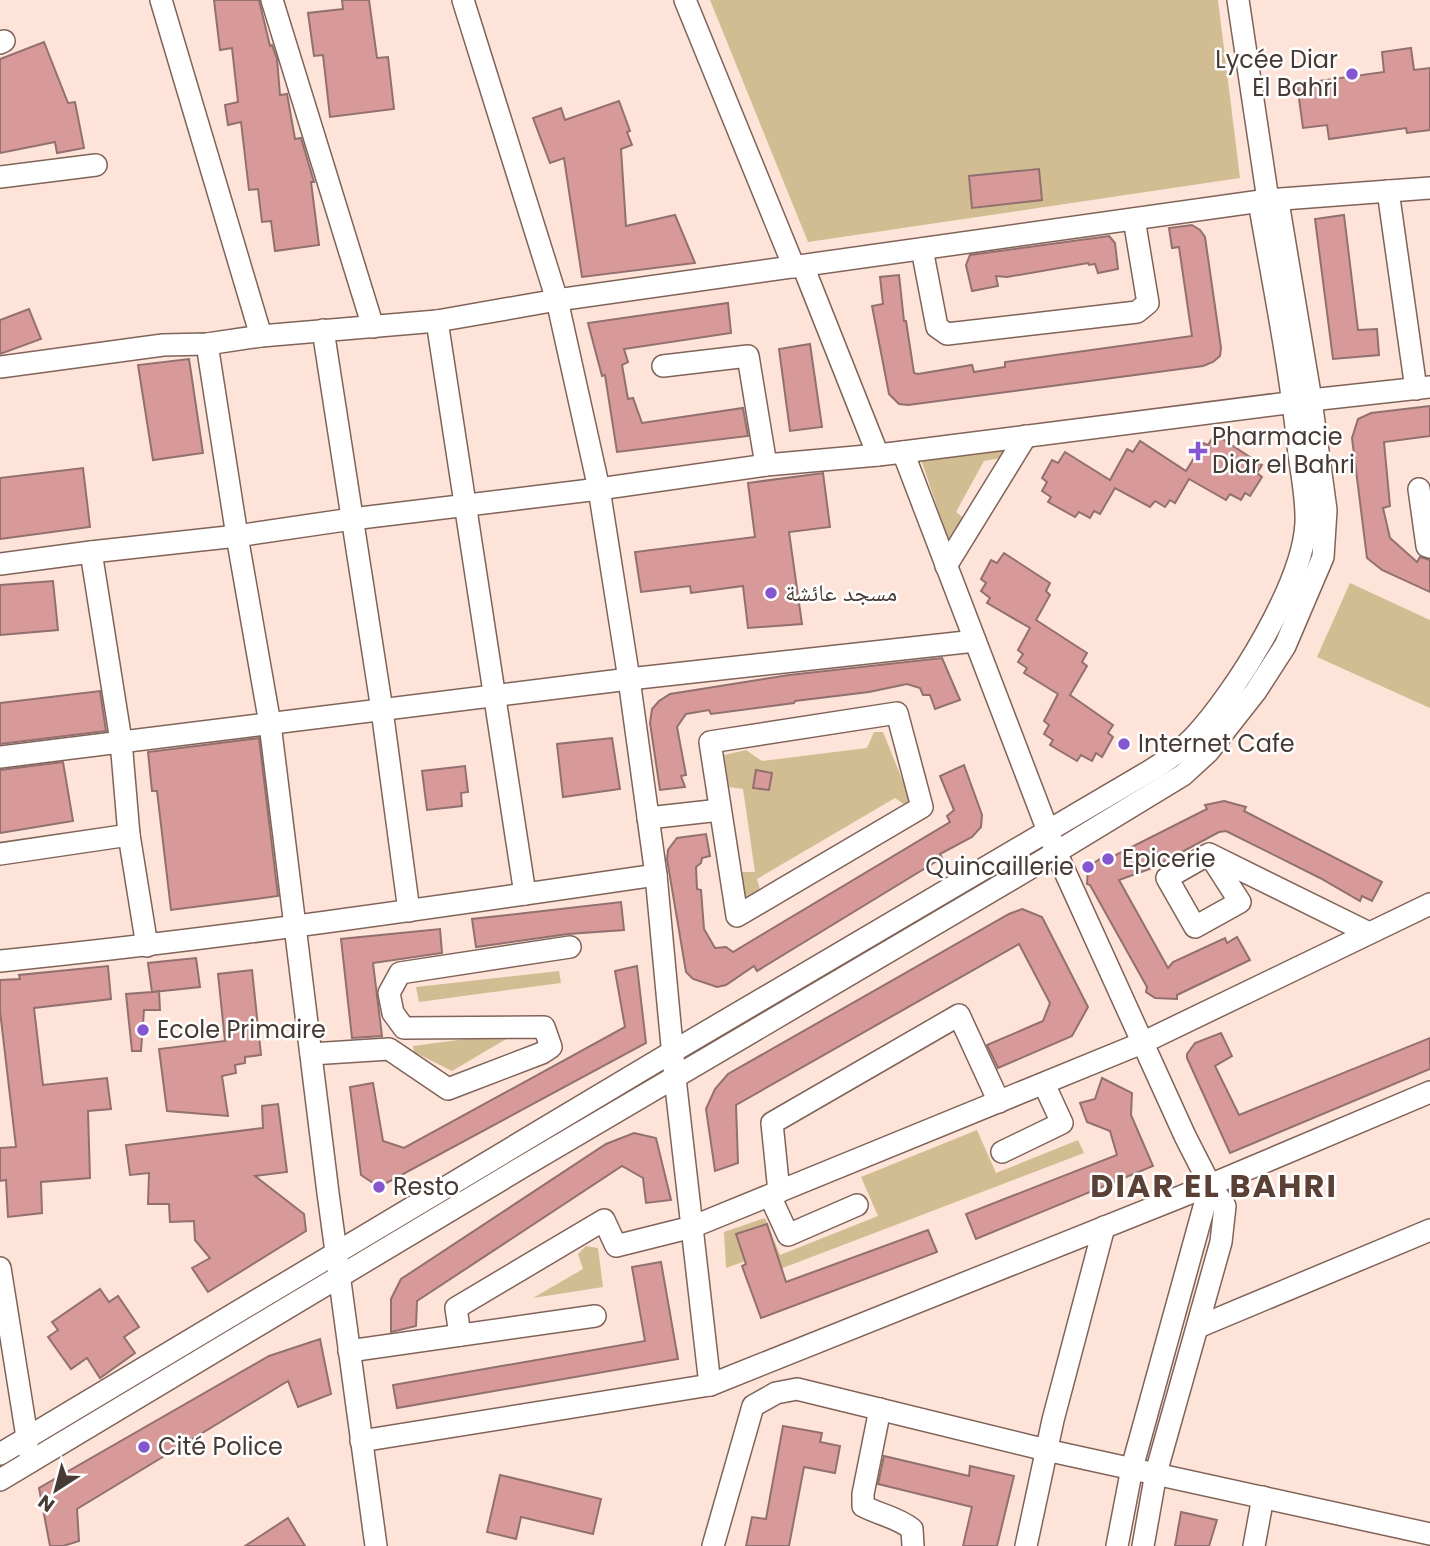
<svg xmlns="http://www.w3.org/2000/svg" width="1430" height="1546" viewBox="0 0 1430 1546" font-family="Poppins,'Noto Naskh Arabic',sans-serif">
<rect width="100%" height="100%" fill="#fee3d8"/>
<!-- green -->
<g fill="#d2bd92">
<polygon points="710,0 1218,0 1240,178 808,242"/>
<polygon points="1007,443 1006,457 984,461 956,512 966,520 954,540 947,537 921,459"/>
<polygon points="1350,583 1430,620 1430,708 1317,657"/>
<polygon points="874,732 883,732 912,804 908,807 895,798 757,879 761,893 746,901 739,872 755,872 743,789 729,787 724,755 746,750 762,761 867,748"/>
<polygon points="559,971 561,983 419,1002 416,987"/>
<polygon points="518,1032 452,1071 414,1052 413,1046"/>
<polygon points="977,1130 996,1173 1078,1140 1084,1153 780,1269 771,1252 726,1268 724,1232 765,1218 780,1255 878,1216 861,1177"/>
<polygon points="586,1246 598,1248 603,1287 533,1298 583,1269 578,1254"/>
</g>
<!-- building -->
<g fill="#d89a98" stroke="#91706f" stroke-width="2">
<polygon points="214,0 259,0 270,46 272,45 277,59 280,95 287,94 295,139 301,138 314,182 311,182 319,245 275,251 271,221 262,222 258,189 249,190 241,122 228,125 225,105 238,102 232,48 220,50"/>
<polygon points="342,0 369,0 377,58 388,57 394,109 330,117 323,55 314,56 308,13 343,9"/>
<polygon points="44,42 68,103 75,102 84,148 57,153 55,142 0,153 0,59"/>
<polygon points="1411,48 1414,70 1430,68 1430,130 1407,133 1406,128 1329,139 1327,125 1303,128 1297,84 1384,72 1382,52"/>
<polygon points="619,101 630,131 627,132 632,145 621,149 626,226 675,215 695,263 582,277 564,158 550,163 533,118 561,108 565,120"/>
<polygon points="1039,169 1042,200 972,208 969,176"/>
<polygon points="1344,215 1358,330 1377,329 1379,355 1333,359 1315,219"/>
<polygon points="1192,225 1200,230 1205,237 1221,348 1220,356 1213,362 1203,366 908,405 899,404 889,394 872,306 883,304 880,277 899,275 904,321 906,321 914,373 918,374 972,365 974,372 1005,367 1005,362 1192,336 1179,247 1172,248 1169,228"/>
<polygon points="1109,236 1115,243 1118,269 1098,273 1095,264 1089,265 1088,263 1007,277 996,276 998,286 972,291 966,265 970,255"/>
<polygon points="728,303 731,333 624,349 628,362 622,365 628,399 633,398 642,423 743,408 748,436 617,452 605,375 602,376 588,323"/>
<polygon points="29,309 41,339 0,354 0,320"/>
<polygon points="810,344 822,427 790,431 779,349"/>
<polygon points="189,359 203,453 153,460 138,365"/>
<polygon points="1430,406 1430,436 1384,442 1390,506 1383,508 1390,538 1417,562 1420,557 1430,560 1430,592 1382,570 1367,558 1352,438 1358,419 1371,413"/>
<polygon points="1215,434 1262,465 1257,473 1262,477 1250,496 1245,493 1241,500 1230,494 1226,500 1189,479 1175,503 1170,500 1165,507 1155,501 1150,507 1115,488 1100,514 1094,511 1090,518 1079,512 1075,517 1048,502 1051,497 1042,491 1047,482 1042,478 1052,460 1058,463 1065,452 1110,480 1127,449 1133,452 1140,441 1186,471 1203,443 1208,445"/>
<polygon points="83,468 90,527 0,539 0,478"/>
<polygon points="823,473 830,527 789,532 802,624 748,628 743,586 691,593 690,586 641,592 635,552 755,537 748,483"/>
<polygon points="1004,553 1050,583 1046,591 1050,595 1036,620 1087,653 1082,662 1087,666 1070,695 1113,725 1108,733 1113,737 1102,757 1096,753 1092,761 1081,755 1077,761 1050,745 1053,740 1044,734 1049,725 1044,721 1058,694 1024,673 1027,668 1018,662 1023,654 1018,650 1030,628 987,603 990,598 981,591 986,583 981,579 991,560 997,563"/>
<polygon points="53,581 58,630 0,635 0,585"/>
<polygon points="942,658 960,700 935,709 930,695 923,695 920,688 907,684 869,692 795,701 794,703 711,714 709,710 686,714 677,727 686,775 681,776 685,787 660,790 650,723 652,709 659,701 670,694 789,675"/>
<polygon points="100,691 106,731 0,744 0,703"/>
<polygon points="259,738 278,896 171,910 157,791 152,791 148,752"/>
<polygon points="612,738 620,789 563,797 557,744"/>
<polygon points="63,762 73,821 0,833 0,770"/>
<polygon points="964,765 982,815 981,827 972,837 940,854 942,858 757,971 754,966 726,985 717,987 693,979 686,972 667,859 668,850 677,838 706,834 710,856 702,858 701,863 696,867 697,889 701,890 704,929 715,948 726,947 733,952 950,822 947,816 954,810 940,776"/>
<polygon points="465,766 468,792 461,793 462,806 427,810 422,771"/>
<polygon points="756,770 772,773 769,790 753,788"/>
<polygon points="1224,801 1246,807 1244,811 1382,882 1372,901 1362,896 1360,901 1320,878 1226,831 1219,832 1152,868 1119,880 1168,968 1173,962 1225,938 1227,943 1237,937 1250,960 1177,995 1177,999 1155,998 1146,992 1147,987 1090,885 1087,884 1088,867 1106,855 1108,859 1207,809 1205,805"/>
<polygon points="621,902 624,930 568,934 476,947 472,919"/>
<polygon points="1022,909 1042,917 1088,1007 1072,1036 998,1068 987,1045 1043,1021 1050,1003 1019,944 736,1105 738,1163 715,1171 706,1109 715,1089 728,1074 1009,914"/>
<polygon points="440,929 442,953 373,963 382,1036 352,1038 341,939"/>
<polygon points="196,958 200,987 153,992 159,991 160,1010 144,1010 141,1051 132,1051 126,994 152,992 148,963"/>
<polygon points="108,966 111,999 34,1008 43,1085 107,1078 111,1109 88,1111 90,1178 41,1182 42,1213 8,1217 6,1180 0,1181 0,1148 16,1147 0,1011 0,980 20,979 19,975"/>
<polygon points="637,966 646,1043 379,1187 361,1175 350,1087 373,1083 383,1141 404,1148 625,1027 615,971"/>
<polygon points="252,970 261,1055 245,1057 245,1063 235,1065 236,1073 222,1076 228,1116 167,1111 159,1049 225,1041 218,974"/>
<polygon points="1221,1033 1232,1056 1215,1066 1239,1115 1430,1038 1430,1069 1230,1153 1187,1058 1187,1054 1195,1043"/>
<polygon points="1102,1078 1132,1093 1131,1115 1153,1166 976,1239 966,1214 1117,1155 1110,1131 1087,1122 1080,1103 1095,1099"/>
<polygon points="278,1104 287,1172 255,1176 304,1214 306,1231 208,1292 192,1268 210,1258 195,1240 194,1221 170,1222 169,1204 148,1204 149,1173 130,1175 126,1145 263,1128 262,1106"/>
<polygon points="634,1133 656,1138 671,1200 646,1203 643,1178 622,1166 417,1301 416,1326 391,1332 391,1299 401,1279 606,1144"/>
<polygon points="767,1224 786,1282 928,1230 937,1252 761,1318 742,1266 746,1264 736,1234"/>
<polygon points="661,1262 678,1359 397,1408 393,1385 645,1341 632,1267"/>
<polygon points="100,1289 109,1302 118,1296 139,1327 124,1337 135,1353 100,1378 87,1358 71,1369 48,1337 58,1330 52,1322"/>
<polygon points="320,1339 331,1394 298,1407 288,1381 77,1509 79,1541 63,1546 50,1546 39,1488 269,1356"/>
<polygon points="783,1426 822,1433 820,1442 840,1446 835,1473 804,1467 789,1546 746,1546 752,1517 766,1519"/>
<polygon points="884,1456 969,1476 970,1466 1014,1476 997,1546 963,1546 972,1507 878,1484"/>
<polygon points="500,1475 601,1499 593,1534 521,1517 516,1539 487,1532"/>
<polygon points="1181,1512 1217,1520 1209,1546 1175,1546"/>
<polygon points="288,1518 305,1546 245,1546"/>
</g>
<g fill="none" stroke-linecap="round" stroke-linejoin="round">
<defs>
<g id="minor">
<polyline points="161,0 261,336"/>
<polyline points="272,0 373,327"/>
<polyline points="463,0 557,300 599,489 629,679 656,875 675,1078 710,1385 1210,1185 1430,1092"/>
<polyline points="685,0 794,267"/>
<polyline points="0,43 4,41"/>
<polyline points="0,177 96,165"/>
<polyline points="1388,191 1416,389"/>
<polyline points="922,249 937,327 947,334 1137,312 1148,303 1134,219"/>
<polyline points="803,266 878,455 903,452 1056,852 1185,1136 1210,1185 1225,1206 1221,1242 1156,1473 1143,1546"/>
<polyline points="437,321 525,894"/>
<polyline points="323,330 382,710 409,911"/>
<polyline points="207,344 237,536 270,724 328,1193 376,1546"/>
<polyline points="663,366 748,356 766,465"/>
<polyline points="0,367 163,345 207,344 261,336 437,321 557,300 1268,200 1430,188"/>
<polyline points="903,452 1311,400 1430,387"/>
<polyline points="1419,489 1427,546 1430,547"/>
<polyline points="91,552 121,741 129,835 147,946"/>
<polyline points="0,564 91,552 237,536 352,519 599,489 766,465 878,455"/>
<polyline points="946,566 1026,436"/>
<polygon points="897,713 922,807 737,916 710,742"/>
<polyline points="0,757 629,679 975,641"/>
<polyline points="648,818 720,810"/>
<polyline points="0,854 129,835"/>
<polyline points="1209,854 1240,902 1195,927 1167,878 1209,854 1369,933"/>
<path d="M0 961C219 939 437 907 656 875"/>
<polyline points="311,1054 389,1049 448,1089 542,1053 551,1047 544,1027 404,1028 393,1013 389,993 400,973 570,947"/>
<polyline points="1002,1152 1062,1123 1044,1084"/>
<polyline points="779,1192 772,1123 959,1015 999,1102"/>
<polyline points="770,1196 788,1235 857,1205"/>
<polyline points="0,1268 27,1437 27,1448"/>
<polyline points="1198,1327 1430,1230"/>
<polyline points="460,1335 456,1308 604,1220 616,1246 692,1227 1142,1043 1430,904"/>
<polyline points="349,1351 595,1316"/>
<path d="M880 1409 863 1494V1506C880 1515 897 1517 912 1529L913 1546"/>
<polyline points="361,1441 710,1385"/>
<path d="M0 1454 672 1052 1148 772C1165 762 1181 751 1194 737 1236 692 1303 584 1306 523 1307 501 1302 476 1299 454 1291 373 1275 293 1261 213L1268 200 1238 0"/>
<polyline points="0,1480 524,1166 1027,870 1183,775 1208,752 1256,691 1285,646 1323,557 1326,510 1311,400 1279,208 1268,200"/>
<polyline points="713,1546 753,1406 776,1393 797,1389 1046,1450 1430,1534"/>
<polyline points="1026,1546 1053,1420 1104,1227"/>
<polyline points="1117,1546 1132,1468 1210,1185"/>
<polyline points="1254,1546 1263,1497"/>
</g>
</defs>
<!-- minor casing -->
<use href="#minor" stroke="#806358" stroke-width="24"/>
<!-- minor -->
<use href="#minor" stroke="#fff" stroke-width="21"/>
</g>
<!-- markers -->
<g fill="#8457d1" stroke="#fff" stroke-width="2.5">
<circle cx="1352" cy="74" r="7"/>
<path d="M1194.5 440.5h7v7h7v7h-7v7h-7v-7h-7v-7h7z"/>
<circle cx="771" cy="593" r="7"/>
<circle cx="1124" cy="744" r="7"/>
<circle cx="1108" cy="859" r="7"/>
<circle cx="1088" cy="867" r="7"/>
<circle cx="143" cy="1030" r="7"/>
<circle cx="379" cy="1187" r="7"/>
<circle cx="144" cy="1447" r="7"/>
</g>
<g text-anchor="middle" stroke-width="5" stroke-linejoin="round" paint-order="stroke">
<!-- poi labels -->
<g font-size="24" fill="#473934" stroke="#fff" text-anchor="start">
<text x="1338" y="68" text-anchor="end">Lycée Diar<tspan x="1338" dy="28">El Bahri</tspan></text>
<text x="1212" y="445">Pharmacie<tspan x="1212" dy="28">Diar el Bahri</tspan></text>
<text x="785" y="601">مسجد عائشة</text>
<text x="1138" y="752">Internet Cafe</text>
<text x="1122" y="867">Epicerie</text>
<text x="1074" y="875" text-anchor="end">Quincaillerie</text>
<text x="157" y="1038">Ecole Primaire</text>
<text x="393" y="1195">Resto</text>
<text x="158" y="1455">Cité Police</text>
</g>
<!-- district labels -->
<g font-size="32" font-weight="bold" letter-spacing="2" fill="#5b4035" stroke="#fff">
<text x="1214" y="1197">DIAR EL BAHRI</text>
</g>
</g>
<!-- north arrow -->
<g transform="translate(56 1490) rotate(216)" stroke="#ffffff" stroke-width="5" paint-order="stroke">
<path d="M0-5L12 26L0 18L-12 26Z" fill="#473934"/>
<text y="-10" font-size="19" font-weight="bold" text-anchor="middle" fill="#473934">N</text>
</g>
</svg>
